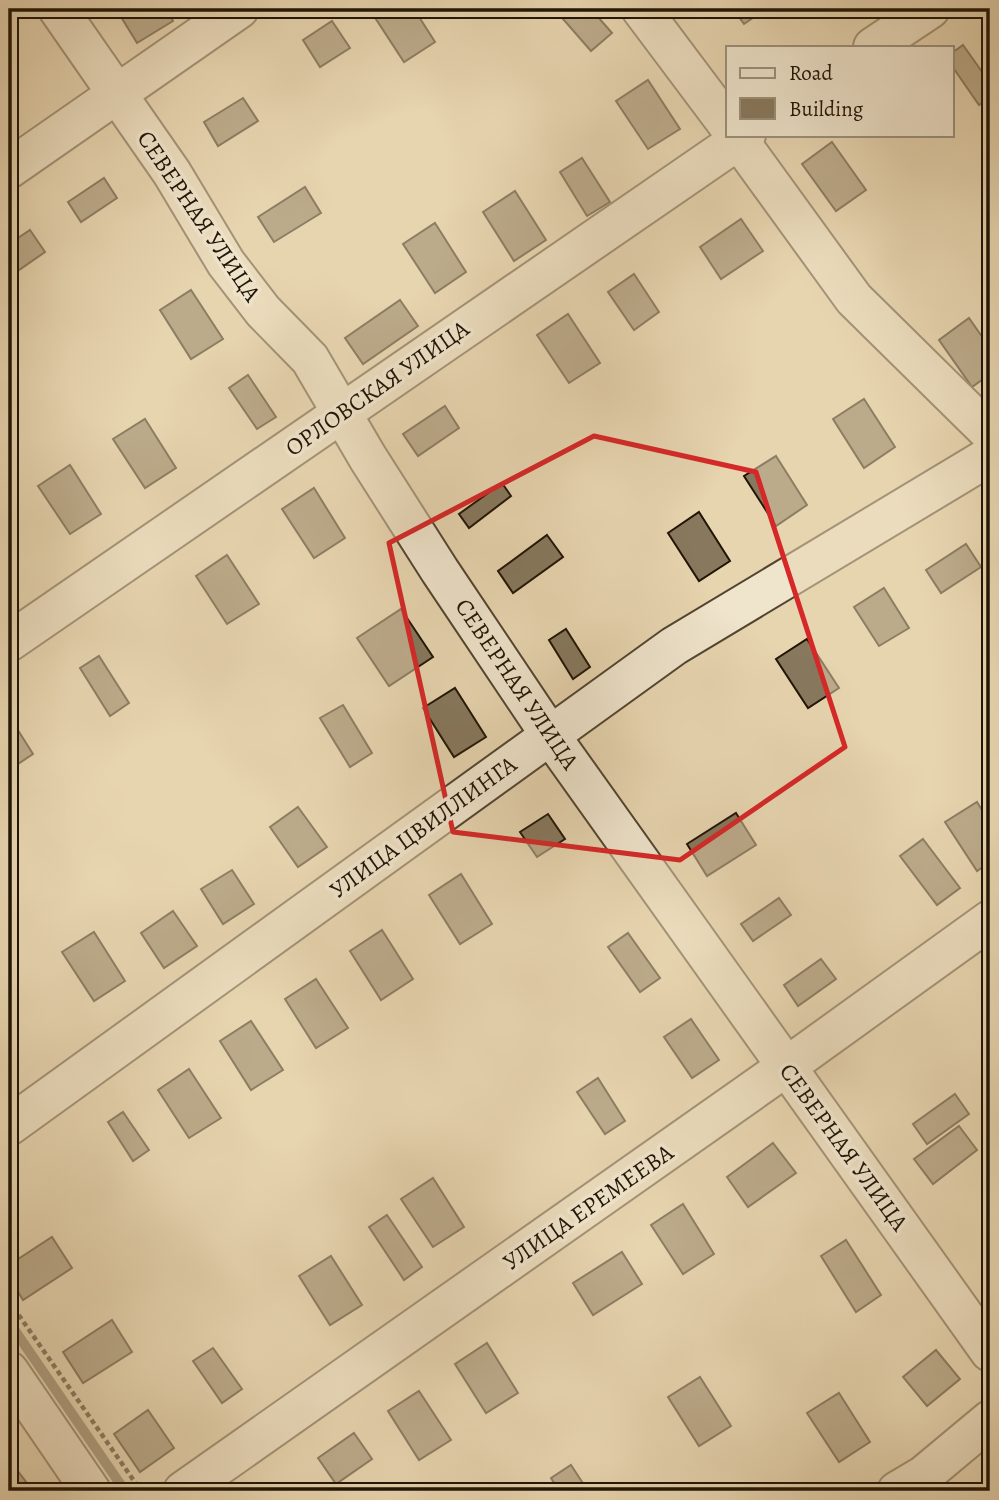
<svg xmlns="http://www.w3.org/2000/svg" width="999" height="1500" viewBox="0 0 999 1500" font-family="Alegreya,serif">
<rect width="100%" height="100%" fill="#e7d5b0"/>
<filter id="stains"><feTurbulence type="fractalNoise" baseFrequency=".00286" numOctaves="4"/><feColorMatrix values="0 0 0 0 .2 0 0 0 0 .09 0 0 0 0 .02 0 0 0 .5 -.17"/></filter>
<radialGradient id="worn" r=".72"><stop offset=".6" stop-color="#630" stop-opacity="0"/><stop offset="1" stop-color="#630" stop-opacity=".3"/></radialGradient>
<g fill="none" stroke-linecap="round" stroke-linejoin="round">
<!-- stream -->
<polyline stroke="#6f6049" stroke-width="10" points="9,1322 125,1491"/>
</g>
<!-- building -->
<g fill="#87785e" stroke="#201405" stroke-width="2">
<polygon points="123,9 166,9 173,21 137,43 118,12"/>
<polygon points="379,9 414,9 435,42 404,62 372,13"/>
<polygon points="559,9 591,9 612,33 591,51 556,11"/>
<polygon points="733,9 766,9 744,24"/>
<polygon points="332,21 350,48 320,67 303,40"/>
<polygon points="963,45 990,83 990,97 979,105 952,66 952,53"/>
<polygon points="648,80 680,129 648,149 616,101"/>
<polygon points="243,98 258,121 218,146 204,122"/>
<polygon points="832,142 866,190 836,211 802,164"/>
<polygon points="582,158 610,202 587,216 560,172"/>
<polygon points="104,178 117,198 81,222 68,202"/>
<polygon points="305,187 321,213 274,242 258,217"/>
<polygon points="515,191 546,240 514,261 483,212"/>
<polygon points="741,219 763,251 721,279 700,247"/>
<polygon points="435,223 466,272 435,293 403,244"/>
<polygon points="30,230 45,252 9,277 9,244"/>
<polygon points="634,274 659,312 634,330 608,292"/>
<polygon points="191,290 223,339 191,359 160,310"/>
<polygon points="400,300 418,326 363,364 345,338"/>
<polygon points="568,314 600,363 569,383 537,335"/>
<polygon points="969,318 990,348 990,374 972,387 939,340"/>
<polygon points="248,375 276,417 257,429 229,388"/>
<polygon points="864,399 895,447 864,468 833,419"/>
<polygon points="445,406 459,428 418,456 403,434"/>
<polygon points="145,419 176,468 145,488 113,439"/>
<polygon points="776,456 807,505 776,526 744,476"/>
<polygon points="70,465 101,514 70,534 38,486"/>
<polygon points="502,483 511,496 469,528 459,514"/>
<polygon points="314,488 345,538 314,558 282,509"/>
<polygon points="699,512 730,561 699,581 668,533"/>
<polygon points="547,535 563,557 513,593 498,571"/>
<polygon points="966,544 981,567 941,593 926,570"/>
<polygon points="227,555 259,604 227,624 196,576"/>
<polygon points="884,588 909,628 879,646 854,607"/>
<polygon points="401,609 433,657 389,686 357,638"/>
<polygon points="566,629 590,667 573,679 549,640"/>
<polygon points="807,639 839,688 808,708 776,659"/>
<polygon points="99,656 129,703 110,716 80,668"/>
<polygon points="455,688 486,737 454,757 423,708"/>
<polygon points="343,705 372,753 350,767 320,718"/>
<polygon points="9,716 33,754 9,770"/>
<polygon points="977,802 990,823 990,862 977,871 945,822"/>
<polygon points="298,807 327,847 298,867 270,827"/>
<polygon points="736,813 756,845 707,876 687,844"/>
<polygon points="548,814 565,839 537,857 520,832"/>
<polygon points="923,839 960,888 937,905 900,856"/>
<polygon points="232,870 254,904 223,924 201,889"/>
<polygon points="461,874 492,924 460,944 429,895"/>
<polygon points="779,898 791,915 753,941 741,924"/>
<polygon points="173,911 197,946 164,968 141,933"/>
<polygon points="382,930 413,979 381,1000 350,951"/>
<polygon points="94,932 125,981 94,1001 62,952"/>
<polygon points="628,933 660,978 640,992 608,947"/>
<polygon points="821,959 836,979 798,1006 784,985"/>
<polygon points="316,979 348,1028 316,1048 285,999"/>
<polygon points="691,1019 719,1060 692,1078 664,1037"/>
<polygon points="251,1021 283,1070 251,1090 220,1041"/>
<polygon points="189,1069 221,1118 189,1138 158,1090"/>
<polygon points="598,1078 625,1121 605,1134 577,1092"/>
<polygon points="955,1094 969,1114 927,1144 913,1124"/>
<polygon points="123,1112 149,1150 133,1161 108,1122"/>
<polygon points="959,1126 977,1150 933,1184 914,1159"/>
<polygon points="773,1143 796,1173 748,1207 727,1177"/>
<polygon points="433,1178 464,1227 433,1247 401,1199"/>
<polygon points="683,1204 714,1254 683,1274 651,1225"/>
<polygon points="387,1215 422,1267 404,1280 369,1227"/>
<polygon points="52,1237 72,1268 23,1300 9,1277 9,1265"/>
<polygon points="846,1240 881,1295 856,1312 821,1256"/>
<polygon points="622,1252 642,1284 593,1315 573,1283"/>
<polygon points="331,1256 362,1305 330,1325 299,1276"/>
<polygon points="112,1320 132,1352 83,1383 63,1352"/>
<polygon points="487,1343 518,1393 486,1413 455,1364"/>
<polygon points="213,1348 242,1389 222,1403 193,1361"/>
<polygon points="936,1350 960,1379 927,1406 903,1377"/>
<polygon points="700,1377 731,1426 699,1446 668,1397"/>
<polygon points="419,1391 451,1440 419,1460 388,1411"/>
<polygon points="839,1393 870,1442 839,1462 807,1413"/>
<polygon points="148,1410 174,1448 140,1472 114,1434"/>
<polygon points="354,1433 372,1459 336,1484 318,1458"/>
<polygon points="571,1465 588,1491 559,1491 551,1478"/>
<polygon points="14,1466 33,1491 9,1491 9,1470"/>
</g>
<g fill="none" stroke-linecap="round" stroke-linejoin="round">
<defs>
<g id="minor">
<polyline points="58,9 172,173 226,263 263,311 310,359 368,458 440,571 550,735 990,1352"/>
<polyline points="641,9 728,125"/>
<polyline points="873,47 930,9"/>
<polyline points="735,135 854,299 990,433"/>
<polyline points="9,169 239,9"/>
<polyline points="9,642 746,135"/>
<polyline points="9,1126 674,646 990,456"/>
<polyline points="9,1371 91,1491"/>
<polyline points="183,1491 786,1067 990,920"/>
<polyline points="897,1491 924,1475 990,1420"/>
</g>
</defs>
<!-- minor casing -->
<use href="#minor" stroke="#524430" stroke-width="42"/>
<!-- path -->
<polyline stroke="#201405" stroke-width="4.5" stroke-dasharray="5 3.5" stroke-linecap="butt" points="9,1301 141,1491"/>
<!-- minor -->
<use href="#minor" stroke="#efe4cc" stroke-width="38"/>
</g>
<!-- marked area -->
<path d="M0 0H999V1500H0ZM594 436 756 472 845 747 680 860 453 832 389 543Z" fill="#e7d5b0" fill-opacity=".55" fill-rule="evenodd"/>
<path fill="none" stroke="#d62828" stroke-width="5" stroke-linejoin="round" d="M594 436 756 472 845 747 680 860 453 832 389 543Z"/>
<g text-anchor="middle" stroke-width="7" stroke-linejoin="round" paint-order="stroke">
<!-- street labels -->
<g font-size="24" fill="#201405" stroke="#efe4cc">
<text transform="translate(199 216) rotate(56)" y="8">СЕВЕРНАЯ УЛИЦА</text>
<text transform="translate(377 388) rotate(-35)" y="8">ОРЛОВСКАЯ УЛИЦА</text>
<text transform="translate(517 684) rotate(56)" y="8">СЕВЕРНАЯ УЛИЦА</text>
<text transform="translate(423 827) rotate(-36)" y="8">УЛИЦА ЦВИЛЛИНГА</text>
<text transform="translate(844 1147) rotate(54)" y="8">СЕВЕРНАЯ УЛИЦА</text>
<text transform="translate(588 1207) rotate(-35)" y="8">УЛИЦА ЕРЕМЕЕВА</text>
</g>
</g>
<!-- margin -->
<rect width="999" height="1500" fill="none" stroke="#e7d5b0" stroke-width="35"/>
<rect x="10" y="10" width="978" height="1479" fill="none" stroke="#201405" stroke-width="3.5"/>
<rect x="18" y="18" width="964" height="1465" fill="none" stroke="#201405" stroke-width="2"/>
<!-- legend -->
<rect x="726" y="46" width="228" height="91" fill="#efe4cc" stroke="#9c917c" stroke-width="2"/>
<rect x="740" y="68" width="35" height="10" fill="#efe4cc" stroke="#9c917c" stroke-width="2"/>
<text x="789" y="80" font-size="21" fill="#201405">Road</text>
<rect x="740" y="98" width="35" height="21" fill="#87785e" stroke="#9c917c" stroke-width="2"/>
<text x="789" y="116" font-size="21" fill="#201405">Building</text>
<rect width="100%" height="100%" filter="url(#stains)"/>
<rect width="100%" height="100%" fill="url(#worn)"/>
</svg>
